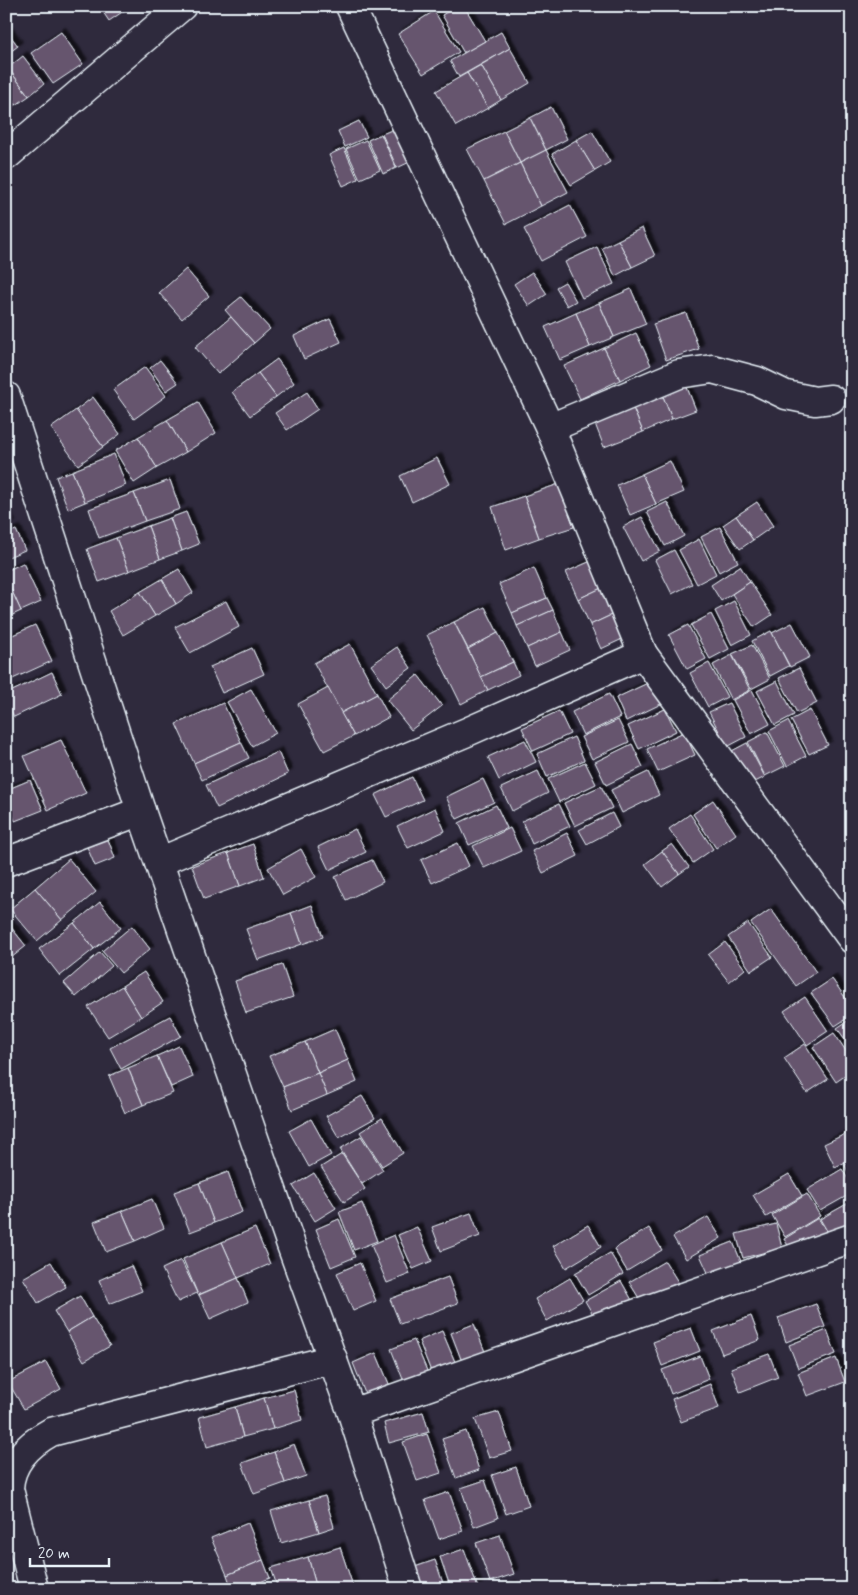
<svg xmlns="http://www.w3.org/2000/svg" width="858" height="1595" viewBox="0 0 858 1595" font-family="Mynerve,sans-serif">
<defs>
<filter id="shadow"><feDropShadow dx="4.5" dy="-4.5" stdDeviation="1" flood-color="#0009"/></filter>
</defs>
<rect width="100%" height="100%" fill="#2f2a3d"/>
<filter id="ink" filterUnits="userSpaceOnUse"><feTurbulence type="fractalNoise" baseFrequency=".02" numOctaves="2"/><feDisplacementMap in="SourceGraphic" scale="10" xChannelSelector="R" yChannelSelector="G"/><feConvolveMatrix kernelMatrix="1 2 1 2 8 2 1 2 1" color-interpolation-filters="sRGB"/></filter>
<g filter="url(#ink)">
<!-- building -->
<g fill="#66546e" stroke="#e8f1f8" filter="url(#shadow)">
<polygon points="99,6 131,6 109,21"/>
<polygon points="457,6 464,6 485,41 464,53 442,15"/>
<polygon points="434,11 459,52 423,74 398,34"/>
<polygon points="6,30 18,46 6,55"/>
<polygon points="61,32 83,64 53,84 31,53"/>
<polygon points="501,32 510,48 459,77 450,61"/>
<polygon points="510,48 530,83 501,100 481,65"/>
<polygon points="23,56 44,84 29,96 8,68"/>
<polygon points="481,65 501,100 488,108 467,73"/>
<polygon points="8,68 29,96 16,105 6,91"/>
<polygon points="467,73 488,108 456,126 436,91"/>
<polygon points="6,91 16,105 6,112"/>
<polygon points="551,107 567,139 546,150 530,118"/>
<polygon points="530,118 546,150 520,163 504,131"/>
<polygon points="359,121 367,137 345,147 338,131"/>
<polygon points="399,127 414,160 397,168 382,134"/>
<polygon points="504,131 520,163 484,181 467,149"/>
<polygon points="592,131 610,162 595,171 576,140"/>
<polygon points="381,134 396,168 383,174 368,140"/>
<polygon points="366,140 380,170 360,179 346,149"/>
<polygon points="576,140 595,171 571,185 552,154"/>
<polygon points="344,148 358,179 343,186 329,155"/>
<polygon points="546,150 568,192 541,206 520,163"/>
<polygon points="520,163 541,206 506,224 484,181"/>
<polygon points="570,205 587,237 541,261 524,229"/>
<polygon points="642,228 655,256 632,267 618,240"/>
<polygon points="618,240 632,267 615,276 602,248"/>
<polygon points="597,247 614,284 582,298 565,262"/>
<polygon points="186,269 209,296 182,319 159,293"/>
<polygon points="532,272 547,294 529,306 514,284"/>
<polygon points="565,282 576,301 567,306 556,287"/>
<polygon points="631,289 646,324 614,337 599,303"/>
<polygon points="241,297 270,329 254,343 225,310"/>
<polygon points="599,303 614,337 590,347 576,313"/>
<polygon points="576,313 590,347 560,360 545,327"/>
<polygon points="686,313 699,349 666,360 653,324"/>
<polygon points="231,317 254,343 218,374 195,347"/>
<polygon points="330,319 341,342 304,359 294,336"/>
<polygon points="636,333 651,365 620,380 604,348"/>
<polygon points="604,348 620,380 580,399 564,366"/>
<polygon points="277,359 294,383 276,397 258,373"/>
<polygon points="160,360 178,383 166,391 150,368"/>
<polygon points="145,367 166,396 134,419 113,390"/>
<polygon points="258,373 276,397 250,416 232,392"/>
<polygon points="684,380 696,410 672,419 660,389"/>
<polygon points="660,389 672,419 643,432 630,401"/>
<polygon points="307,392 318,409 287,430 275,413"/>
<polygon points="93,397 120,434 103,447 76,410"/>
<polygon points="630,401 643,432 604,447 592,416"/>
<polygon points="198,402 216,433 186,452 167,420"/>
<polygon points="76,410 103,447 78,465 51,428"/>
<polygon points="167,420 186,452 157,468 138,437"/>
<polygon points="138,437 157,468 134,483 115,451"/>
<polygon points="114,454 126,485 85,502 72,471"/>
<polygon points="437,458 450,484 412,502 400,476"/>
<polygon points="670,461 684,492 656,504 642,474"/>
<polygon points="72,471 85,502 68,509 56,477"/>
<polygon points="642,474 656,504 630,515 617,485"/>
<polygon points="170,480 180,509 145,521 134,493"/>
<polygon points="559,484 574,527 539,538 524,496"/>
<polygon points="134,493 145,521 99,538 89,509"/>
<polygon points="524,496 539,538 506,550 492,507"/>
<polygon points="667,502 684,536 665,546 647,512"/>
<polygon points="757,502 773,526 753,540 736,516"/>
<polygon points="186,512 199,544 182,551 170,518"/>
<polygon points="6,515 11,526 6,527"/>
<polygon points="736,516 753,540 740,549 723,525"/>
<polygon points="642,517 660,551 641,561 623,527"/>
<polygon points="170,518 182,551 160,559 148,526"/>
<polygon points="148,526 160,559 129,571 116,538"/>
<polygon points="720,527 738,562 719,572 701,537"/>
<polygon points="16,530 25,550 6,558 6,534"/>
<polygon points="116,538 129,571 99,582 87,549"/>
<polygon points="699,539 716,574 697,584 679,550"/>
<polygon points="674,550 692,584 672,594 655,560"/>
<polygon points="598,558 610,584 578,599 566,572"/>
<polygon points="23,563 41,602 21,611 6,578 6,571"/>
<polygon points="740,566 750,582 721,601 711,585"/>
<polygon points="534,568 547,598 512,613 499,584"/>
<polygon points="179,569 193,593 176,604 162,579"/>
<polygon points="6,578 21,611 6,618"/>
<polygon points="162,579 176,604 155,616 140,592"/>
<polygon points="750,582 772,615 754,627 732,594"/>
<polygon points="610,584 622,610 590,625 578,599"/>
<polygon points="140,592 155,616 123,635 109,611"/>
<polygon points="547,598 553,610 517,626 512,613"/>
<polygon points="226,601 239,627 190,653 175,627"/>
<polygon points="734,601 751,635 732,645 715,611"/>
<polygon points="485,607 498,633 468,649 454,622"/>
<polygon points="553,610 562,632 527,648 517,626"/>
<polygon points="622,610 633,634 601,649 590,625"/>
<polygon points="711,614 729,649 710,659 691,625"/>
<polygon points="454,622 488,690 461,704 427,635"/>
<polygon points="792,623 810,657 790,667 772,633"/>
<polygon points="35,625 52,661 6,682 6,638"/>
<polygon points="688,625 706,659 687,669 669,635"/>
<polygon points="771,631 789,666 770,676 752,641"/>
<polygon points="562,632 570,650 535,666 527,648"/>
<polygon points="498,633 513,662 481,677 468,649"/>
<polygon points="350,644 377,694 341,713 314,663"/>
<polygon points="752,645 770,679 751,689 732,654"/>
<polygon points="397,647 411,668 386,686 371,665"/>
<polygon points="252,648 264,674 222,693 210,667"/>
<polygon points="732,655 750,690 731,700 713,665"/>
<polygon points="513,662 519,675 488,690 481,677"/>
<polygon points="709,663 727,697 708,707 690,673"/>
<polygon points="799,668 817,703 797,713 779,678"/>
<polygon points="52,672 62,694 14,717 6,701 6,694"/>
<polygon points="418,675 442,706 411,730 387,700"/>
<polygon points="652,681 663,703 626,721 616,698"/>
<polygon points="777,681 794,715 775,725 757,691"/>
<polygon points="328,688 354,736 324,751 298,704"/>
<polygon points="251,689 276,733 252,746 227,702"/>
<polygon points="752,690 770,724 751,734 733,700"/>
<polygon points="377,694 389,717 354,736 341,713"/>
<polygon points="609,694 620,717 583,735 572,712"/>
<polygon points="223,703 241,742 194,763 176,724"/>
<polygon points="729,703 746,737 727,747 709,712"/>
<polygon points="665,709 676,731 639,749 628,726"/>
<polygon points="810,710 828,745 809,754 791,720"/>
<polygon points="559,711 570,734 533,751 522,728"/>
<polygon points="618,720 629,742 592,759 581,737"/>
<polygon points="788,721 806,756 787,766 769,731"/>
<polygon points="684,732 695,755 658,772 647,749"/>
<polygon points="767,732 785,766 765,776 748,742"/>
<polygon points="574,737 584,760 547,777 537,754"/>
<polygon points="61,740 86,793 48,810 24,756"/>
<polygon points="525,740 536,762 499,780 488,757"/>
<polygon points="241,742 249,758 202,780 194,763"/>
<polygon points="747,743 765,777 745,787 728,753"/>
<polygon points="632,744 643,767 606,785 595,762"/>
<polygon points="278,752 288,774 217,808 206,785"/>
<polygon points="585,762 596,784 559,802 548,779"/>
<polygon points="538,771 548,793 512,811 501,788"/>
<polygon points="648,772 659,795 622,813 611,790"/>
<polygon points="412,777 423,800 386,817 375,795"/>
<polygon points="483,779 494,802 457,819 446,797"/>
<polygon points="30,780 43,810 15,821 6,799 6,790"/>
<polygon points="601,786 612,808 575,826 564,803"/>
<polygon points="713,800 736,834 716,848 693,814"/>
<polygon points="559,804 570,826 532,844 522,821"/>
<polygon points="496,805 507,828 469,845 459,823"/>
<polygon points="435,808 445,831 408,848 397,826"/>
<polygon points="612,813 619,827 587,844 579,830"/>
<polygon points="690,814 713,849 693,863 669,829"/>
<polygon points="510,828 521,851 484,868 473,846"/>
<polygon points="355,829 366,852 329,870 318,847"/>
<polygon points="567,833 578,856 543,873 532,851"/>
<polygon points="106,834 115,858 95,866 85,842"/>
<polygon points="458,843 469,866 432,883 421,860"/>
<polygon points="253,844 264,877 240,886 228,853"/>
<polygon points="672,844 689,867 679,874 662,851"/>
<polygon points="301,849 316,877 283,895 268,868"/>
<polygon points="662,851 679,874 662,887 645,864"/>
<polygon points="228,853 240,886 204,899 192,866"/>
<polygon points="69,859 96,892 62,920 35,888"/>
<polygon points="372,860 383,882 346,900 335,877"/>
<polygon points="35,888 62,920 37,941 10,909"/>
<polygon points="100,902 121,928 94,949 74,923"/>
<polygon points="312,905 323,937 302,944 291,913"/>
<polygon points="771,909 816,972 796,986 751,923"/>
<polygon points="291,913 302,944 258,960 246,929"/>
<polygon points="6,921 26,946 6,962"/>
<polygon points="74,923 94,949 60,976 39,949"/>
<polygon points="748,923 772,957 751,971 728,937"/>
<polygon points="132,926 150,949 121,973 102,951"/>
<polygon points="725,942 745,969 729,982 708,955"/>
<polygon points="100,952 112,966 76,997 64,983"/>
<polygon points="282,965 293,997 246,1013 235,981"/>
<polygon points="144,972 163,1002 141,1017 122,986"/>
<polygon points="832,979 852,1007 852,1015 835,1026 811,993"/>
<polygon points="122,986 141,1017 108,1037 88,1007"/>
<polygon points="805,997 828,1031 807,1045 784,1011"/>
<polygon points="170,1016 181,1036 121,1069 110,1048"/>
<polygon points="852,1018 852,1049 837,1028"/>
<polygon points="335,1029 348,1060 318,1073 305,1042"/>
<polygon points="834,1033 852,1060 852,1071 836,1082 813,1047"/>
<polygon points="305,1042 318,1073 283,1087 269,1056"/>
<polygon points="805,1044 828,1079 807,1093 784,1058"/>
<polygon points="179,1046 193,1077 171,1087 157,1056"/>
<polygon points="157,1056 173,1093 143,1105 128,1068"/>
<polygon points="348,1060 357,1082 327,1095 318,1073"/>
<polygon points="128,1068 143,1105 125,1113 109,1076"/>
<polygon points="318,1073 327,1095 292,1110 283,1087"/>
<polygon points="362,1096 375,1118 339,1138 326,1116"/>
<polygon points="382,1118 403,1153 382,1166 360,1132"/>
<polygon points="311,1119 331,1155 309,1167 289,1131"/>
<polygon points="852,1131 852,1159 835,1167 824,1144"/>
<polygon points="361,1136 383,1170 362,1184 340,1149"/>
<polygon points="342,1154 365,1189 344,1202 321,1167"/>
<polygon points="852,1162 852,1181 845,1165"/>
<polygon points="842,1169 852,1186 852,1193 820,1211 807,1190"/>
<polygon points="228,1172 242,1212 214,1223 199,1183"/>
<polygon points="314,1173 336,1208 315,1221 293,1186"/>
<polygon points="789,1174 802,1196 766,1217 753,1195"/>
<polygon points="199,1183 214,1223 190,1232 174,1192"/>
<polygon points="807,1194 820,1216 785,1237 772,1215"/>
<polygon points="152,1199 164,1228 135,1241 122,1211"/>
<polygon points="852,1201 852,1230 833,1241 820,1219"/>
<polygon points="362,1203 377,1241 354,1250 339,1212"/>
<polygon points="122,1211 135,1241 106,1252 94,1222"/>
<polygon points="471,1213 480,1236 441,1251 432,1227"/>
<polygon points="708,1217 721,1238 686,1259 673,1237"/>
<polygon points="818,1218 827,1232 793,1253 784,1239"/>
<polygon points="339,1219 355,1257 331,1267 316,1229"/>
<polygon points="776,1224 782,1248 743,1258 736,1234"/>
<polygon points="588,1225 601,1247 566,1268 553,1246"/>
<polygon points="417,1227 432,1261 413,1269 398,1235"/>
<polygon points="255,1228 270,1264 238,1278 222,1242"/>
<polygon points="649,1228 662,1250 627,1271 614,1249"/>
<polygon points="394,1235 410,1274 387,1283 371,1245"/>
<polygon points="222,1242 238,1278 198,1295 183,1259"/>
<polygon points="733,1242 742,1264 710,1277 700,1255"/>
<polygon points="610,1253 623,1274 588,1295 575,1273"/>
<polygon points="181,1260 197,1293 178,1302 162,1269"/>
<polygon points="665,1261 678,1282 642,1303 629,1282"/>
<polygon points="51,1262 66,1287 38,1303 23,1278"/>
<polygon points="360,1263 376,1301 353,1311 337,1273"/>
<polygon points="131,1266 142,1291 109,1304 99,1280"/>
<polygon points="448,1277 458,1303 400,1324 390,1299"/>
<polygon points="238,1278 248,1302 210,1319 199,1295"/>
<polygon points="570,1278 583,1300 547,1321 535,1299"/>
<polygon points="621,1281 633,1302 598,1323 585,1301"/>
<polygon points="80,1296 92,1317 67,1332 54,1311"/>
<polygon points="816,1304 825,1327 786,1342 778,1318"/>
<polygon points="751,1316 760,1340 722,1354 713,1331"/>
<polygon points="92,1317 110,1346 84,1361 67,1332"/>
<polygon points="474,1324 489,1362 466,1372 451,1333"/>
<polygon points="691,1328 700,1351 662,1366 653,1342"/>
<polygon points="827,1330 836,1354 798,1368 789,1345"/>
<polygon points="442,1331 458,1369 434,1379 419,1341"/>
<polygon points="414,1340 430,1378 406,1387 391,1349"/>
<polygon points="376,1353 392,1391 368,1401 353,1363"/>
<polygon points="769,1354 778,1377 740,1392 731,1368"/>
<polygon points="700,1356 709,1379 671,1394 662,1370"/>
<polygon points="836,1358 845,1382 807,1396 798,1373"/>
<polygon points="46,1362 61,1389 24,1409 8,1382"/>
<polygon points="710,1384 719,1408 681,1422 672,1399"/>
<polygon points="294,1390 302,1420 273,1429 264,1398"/>
<polygon points="264,1398 273,1429 243,1437 235,1407"/>
<polygon points="235,1407 243,1437 207,1447 199,1417"/>
<polygon points="423,1412 429,1432 389,1443 384,1423"/>
<polygon points="499,1412 512,1451 489,1458 475,1419"/>
<polygon points="466,1431 479,1470 456,1478 442,1439"/>
<polygon points="427,1434 441,1473 417,1481 403,1442"/>
<polygon points="294,1444 306,1476 285,1483 274,1452"/>
<polygon points="274,1452 285,1483 254,1494 242,1463"/>
<polygon points="516,1467 529,1506 506,1514 492,1475"/>
<polygon points="485,1480 498,1518 474,1527 461,1488"/>
<polygon points="449,1492 463,1531 439,1539 425,1500"/>
<polygon points="325,1496 334,1527 319,1532 309,1500"/>
<polygon points="309,1500 319,1532 281,1543 271,1511"/>
<polygon points="248,1523 263,1560 227,1575 211,1538"/>
<polygon points="500,1535 514,1574 490,1582 476,1543"/>
<polygon points="340,1547 353,1586 344,1589 317,1589 308,1557"/>
<polygon points="464,1549 478,1588 451,1589 440,1557"/>
<polygon points="308,1557 317,1589 278,1589 271,1568"/>
<polygon points="263,1560 270,1578 243,1589 232,1589 227,1575"/>
<polygon points="435,1560 445,1589 419,1589 412,1568"/>
<polygon points="712,1583 713,1589 695,1589"/>
<polygon points="512,1585 514,1589 500,1589"/>
</g>
<g fill="none" stroke-linecap="round" stroke-linejoin="round">
<defs>
<g id="street">
<polyline points="350,6 550,428 643,654 852,939"/>
<polyline points="6,156 182,6"/>
<polyline points="550,428 679,374 712,369 757,381 786,395 815,401 831,399"/>
<polyline points="6,862 141,811"/>
<polyline points="159,862 467,732 643,654"/>
<polyline points="352,1413 852,1238"/>
<path d="M34 1589 9 1489C10 1462 29 1444 51 1432L333 1359"/>
</g>
<polyline id="secondary" points="6,396 141,811 291,1245 352,1413 408,1589"/>
</defs>
<!-- street casing -->
<use href="#street" stroke="#e8f1f8" stroke-width="31"/>
<!-- secondary casing -->
<use href="#secondary" stroke="#e8f1f8" stroke-width="31"/>
<!-- street -->
<use href="#street" stroke="#2f2a3d" stroke-width="28"/>
<!-- secondary -->
<use href="#secondary" stroke="#2f2a3d" stroke-width="28"/>
</g>
</g>
<!-- margin -->
<rect width="858" height="1595" fill="none" stroke="#2f2a3d" stroke-width="25"/>
<rect x="12" y="12" width="833" height="1570" fill="none" stroke="#e8f1f8" stroke-width="2" filter="url(#ink)"/>
<!-- scale -->
<path d="M30 1558v8h79v-8" fill="none" stroke="#e8f1f8" stroke-width="2.5"/>
<text x="38" y="1558" font-size="15" fill="#e8f1f8" stroke="#2f2a3d" stroke-width="4" paint-order="stroke">20 m</text>
</svg>
